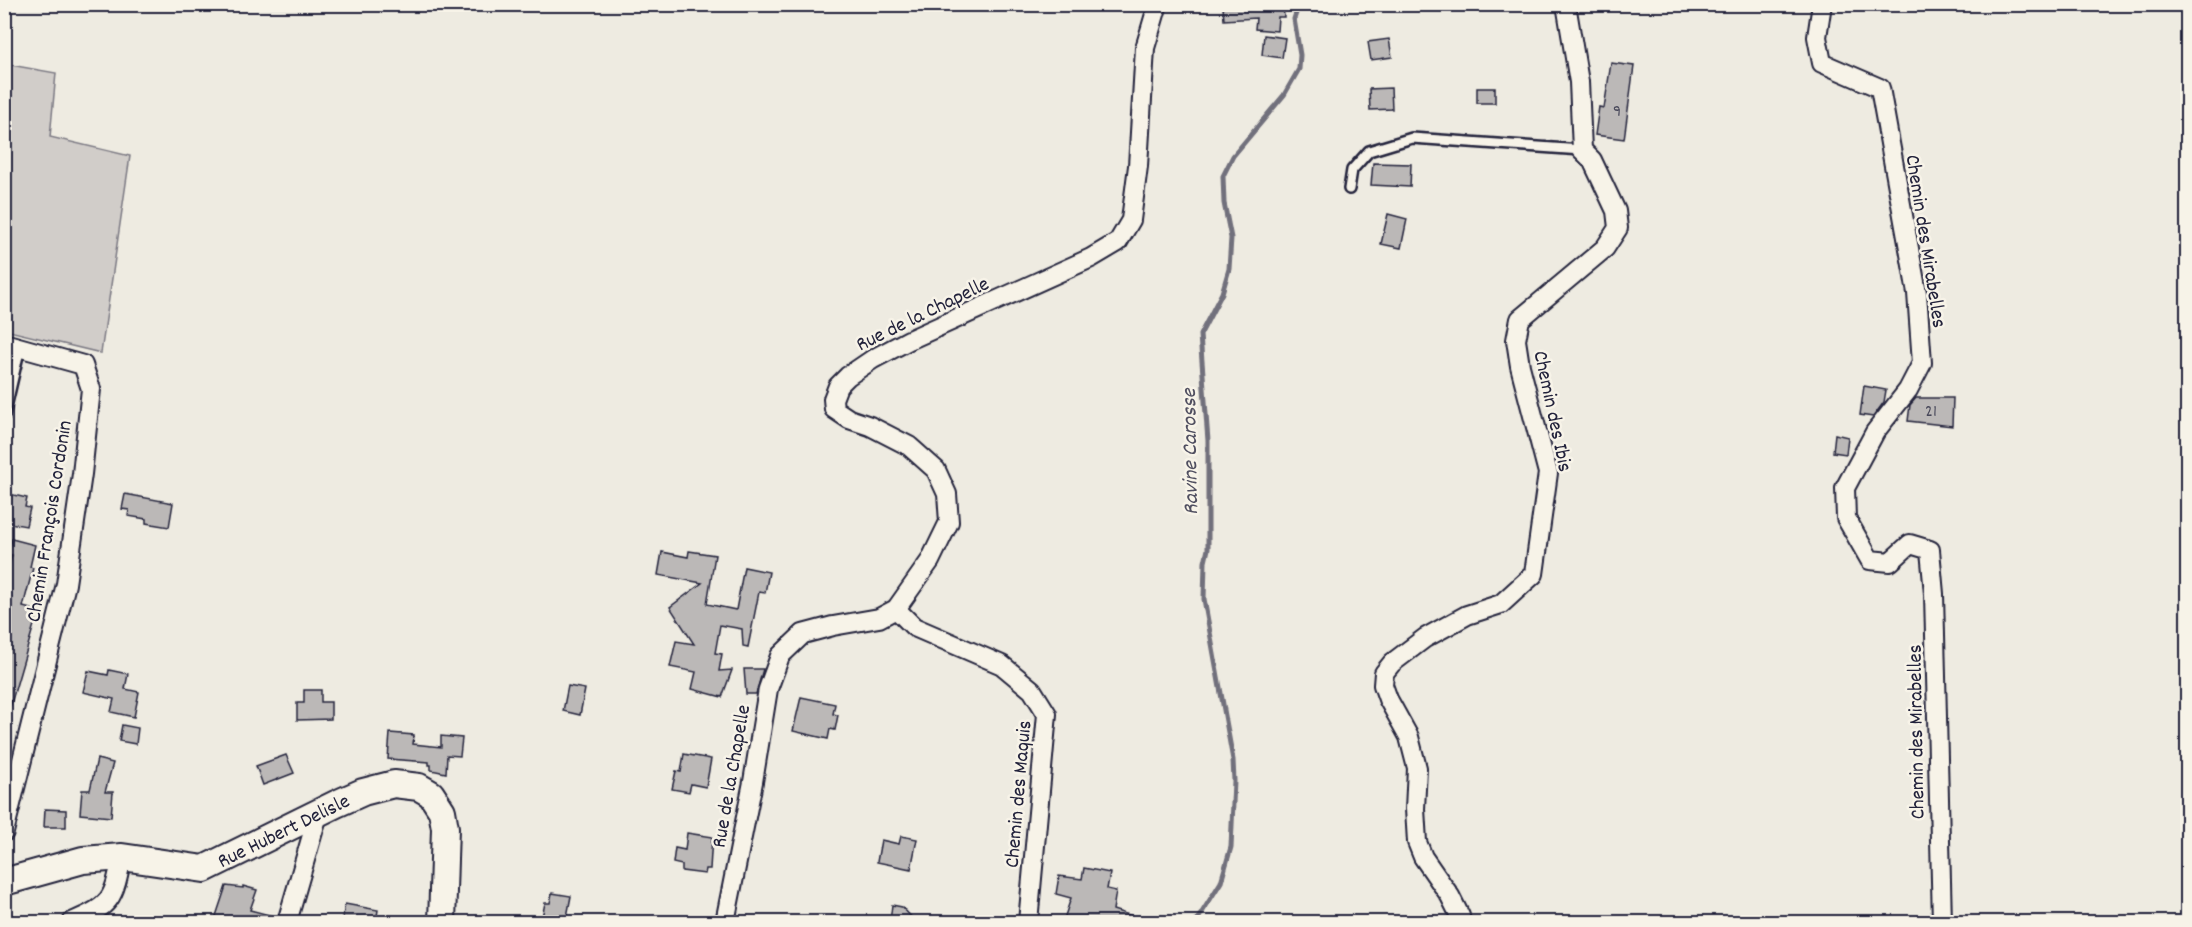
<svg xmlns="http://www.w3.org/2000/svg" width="2192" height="927" viewBox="0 0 2192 927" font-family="Dekko,sans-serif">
<rect width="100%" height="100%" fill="#eeebe1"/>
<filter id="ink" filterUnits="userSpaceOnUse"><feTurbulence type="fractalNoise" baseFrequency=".0167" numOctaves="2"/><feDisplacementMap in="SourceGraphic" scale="12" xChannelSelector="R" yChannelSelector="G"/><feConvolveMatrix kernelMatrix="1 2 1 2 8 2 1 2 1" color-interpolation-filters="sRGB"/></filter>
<g filter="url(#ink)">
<!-- green -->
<polygon fill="#d1cdc9" stroke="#7a7882" stroke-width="1.5" points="5,64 56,73 50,137 130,156 101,353 5,330"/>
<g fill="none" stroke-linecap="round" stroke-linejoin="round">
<!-- stream -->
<polyline stroke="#716f7b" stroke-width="5" points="1196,922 1221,882 1231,847 1234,781 1233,760 1204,599 1205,562 1208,549 1208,441 1200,335 1222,293 1229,269 1231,238 1224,203 1223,176 1233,156 1284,95 1299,69 1300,55 1294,19 1299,4"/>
</g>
<!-- building -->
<g fill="#bbb8b7" stroke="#22223b" stroke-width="1.5">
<polygon points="1258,4 1283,4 1284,17 1278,17 1277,31 1255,29 1256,18 1224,20 1223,7"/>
<polygon points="1264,35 1285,38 1282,58 1262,55"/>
<polygon points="1389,39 1392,57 1371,60 1368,42"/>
<polygon points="1611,63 1634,66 1624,139 1595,135 1599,107 1604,108"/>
<polygon points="1391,88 1392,109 1370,110 1369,89"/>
<rect x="1477" y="88" width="18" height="15"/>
<polygon points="1373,163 1411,164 1410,187 1371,185"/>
<polygon points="1388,214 1407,219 1401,248 1381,244"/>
<polygon points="1864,386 1886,390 1884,402 1873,417 1860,415"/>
<polygon points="1916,398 1953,398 1952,426 1908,421 1910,405"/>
<polygon points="1835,434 1848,437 1846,454 1833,452"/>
<polygon points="9,494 27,498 25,507 30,508 26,526 4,522"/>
<polygon points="125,494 173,503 169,527 146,523 146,519 128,516 129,510 122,509"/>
<polygon points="12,539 35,545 30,567 33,568 23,607 38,611 8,714 4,713 4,585 12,555 8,554"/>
<polygon points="689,551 715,555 707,604 736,610 744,567 769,572 765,593 759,592 748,647 743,646 742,629 720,625 715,653 722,654 719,671 732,670 722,697 692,689 696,672 670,667 676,641 694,644 670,607 702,583 658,575 662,552 688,557"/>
<polygon points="744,669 763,669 756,694 746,694"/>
<polygon points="109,670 128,674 125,689 139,692 134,717 111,712 114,699 83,692 88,671 108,675"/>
<polygon points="568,686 585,689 580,715 563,711"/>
<polygon points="304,690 321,690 321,702 331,702 331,719 297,720 297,703 304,703"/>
<polygon points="801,697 835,704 833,714 838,715 835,730 830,729 828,739 793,731"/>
<polygon points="122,725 138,728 136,744 119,741"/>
<polygon points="390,733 414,735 413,744 441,747 441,736 462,738 460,756 447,755 446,773 431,770 431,765 429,765 429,762 388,759"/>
<polygon points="684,754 711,759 706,787 691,784 689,792 672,789 676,771 681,772"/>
<polygon points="286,755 294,773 263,785 256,766"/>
<polygon points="97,759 113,763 105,792 113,792 111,817 80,814 82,790 90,790"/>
<polygon points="45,809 66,810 66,827 44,827"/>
<polygon points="687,833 712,837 710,869 706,869 705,874 682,871 682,865 673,863 675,848 685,850"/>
<polygon points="901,836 917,839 911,869 877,862 881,840 899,844"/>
<polygon points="1084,868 1110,873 1107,889 1116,891 1113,910 1142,919 1141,922 1063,922 1071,898 1056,894 1059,876 1082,879"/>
<polygon points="226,886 243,888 243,886 257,890 250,910 277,917 276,922 214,922"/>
<polygon points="552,893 571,896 566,922 541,922 545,903 550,903"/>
<polygon points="345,904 378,910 376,922 342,922"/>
<polygon points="892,905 902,907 916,922 890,922"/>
</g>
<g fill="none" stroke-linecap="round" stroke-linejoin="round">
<defs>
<g id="service">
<polyline points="1349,189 1352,170 1369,151 1412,138 1582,150"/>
<polyline points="4,416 20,347"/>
</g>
<g id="minor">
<polyline points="1822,4 1817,37 1822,63 1880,88 1917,293 1922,363 1908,390 1875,432 1845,488 1846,518 1870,560 1890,562 1910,544 1930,550 1934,594 1942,922"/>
<polyline points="4,343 83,365 91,389 82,474 66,584 4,832"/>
<polyline points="896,609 914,627 1002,665 1032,690 1047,714 1028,922"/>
<path d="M72 922C112 905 113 900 122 857"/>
<polyline points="287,922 319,811"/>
<polyline points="725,922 753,782 768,689 780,656 803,634 833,626 879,618 896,609 930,561 949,522 947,494 936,470 909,446 870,426 849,419 834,409 833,399 838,386 848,376 873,359 909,340 1091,258 1118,242 1131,220 1138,166 1145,48 1158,4"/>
<polyline points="1461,922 1460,916 1450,896 1423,857 1417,842 1415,809 1417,768 1409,737 1388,699 1383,685 1384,673 1392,663 1425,638 1467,615 1501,604 1534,574 1548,473 1520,366 1516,340 1520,319 1605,248 1618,228 1616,211 1592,160 1582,150 1579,82 1566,4"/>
</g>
<polyline id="secondary" points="4,882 83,860 122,857 204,869 336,804 363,792 394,784 419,787 431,794 442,811 445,828 442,922"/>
</defs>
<!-- service casing -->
<use href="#service" stroke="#22223b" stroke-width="14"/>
<!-- minor casing -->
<use href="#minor" stroke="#22223b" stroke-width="22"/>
<!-- secondary casing -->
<use href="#secondary" stroke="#22223b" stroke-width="30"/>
<!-- service -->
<use href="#service" stroke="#f7f3e8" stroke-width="9"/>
<!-- minor -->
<use href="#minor" stroke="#f7f3e8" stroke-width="18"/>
<!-- secondary -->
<use href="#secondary" stroke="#f7f3e8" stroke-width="26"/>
</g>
</g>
<g text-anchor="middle" stroke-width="5" stroke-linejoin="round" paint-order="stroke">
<!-- number labels -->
<g font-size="18" fill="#48485a">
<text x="1617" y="116">9</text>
<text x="1931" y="416">21</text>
</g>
<!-- street labels -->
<g font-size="21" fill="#22223b" stroke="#f7f3e8">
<text transform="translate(1927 241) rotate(81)" y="7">Chemin des Mirabelles</text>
<text transform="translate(922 313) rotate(-26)" y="7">Rue de la Chapelle</text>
<text transform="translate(1554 411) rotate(78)" y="7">Chemin des Ibis</text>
<text transform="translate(48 521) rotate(-81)" y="7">Chemin François Cordonin</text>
<text transform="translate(1915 732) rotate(-91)" y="7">Chemin des Mirabelles</text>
<text transform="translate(730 776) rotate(-80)" y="7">Rue de la Chapelle</text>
<text transform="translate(1017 794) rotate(-85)" y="7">Chemin des Maquis</text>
<text transform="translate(283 830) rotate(-26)" y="7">Rue Hubert Delisle</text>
</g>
<!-- water labels -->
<g font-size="22" font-style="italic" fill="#504f60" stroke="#f7f3e8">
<text transform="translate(1188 452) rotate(-91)" y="8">Ravine Carosse</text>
</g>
</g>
<!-- margin -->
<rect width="2192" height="927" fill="none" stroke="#f7f3e8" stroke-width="24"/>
<rect x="12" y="12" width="2168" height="903" fill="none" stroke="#22223b" stroke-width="2" filter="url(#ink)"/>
</svg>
